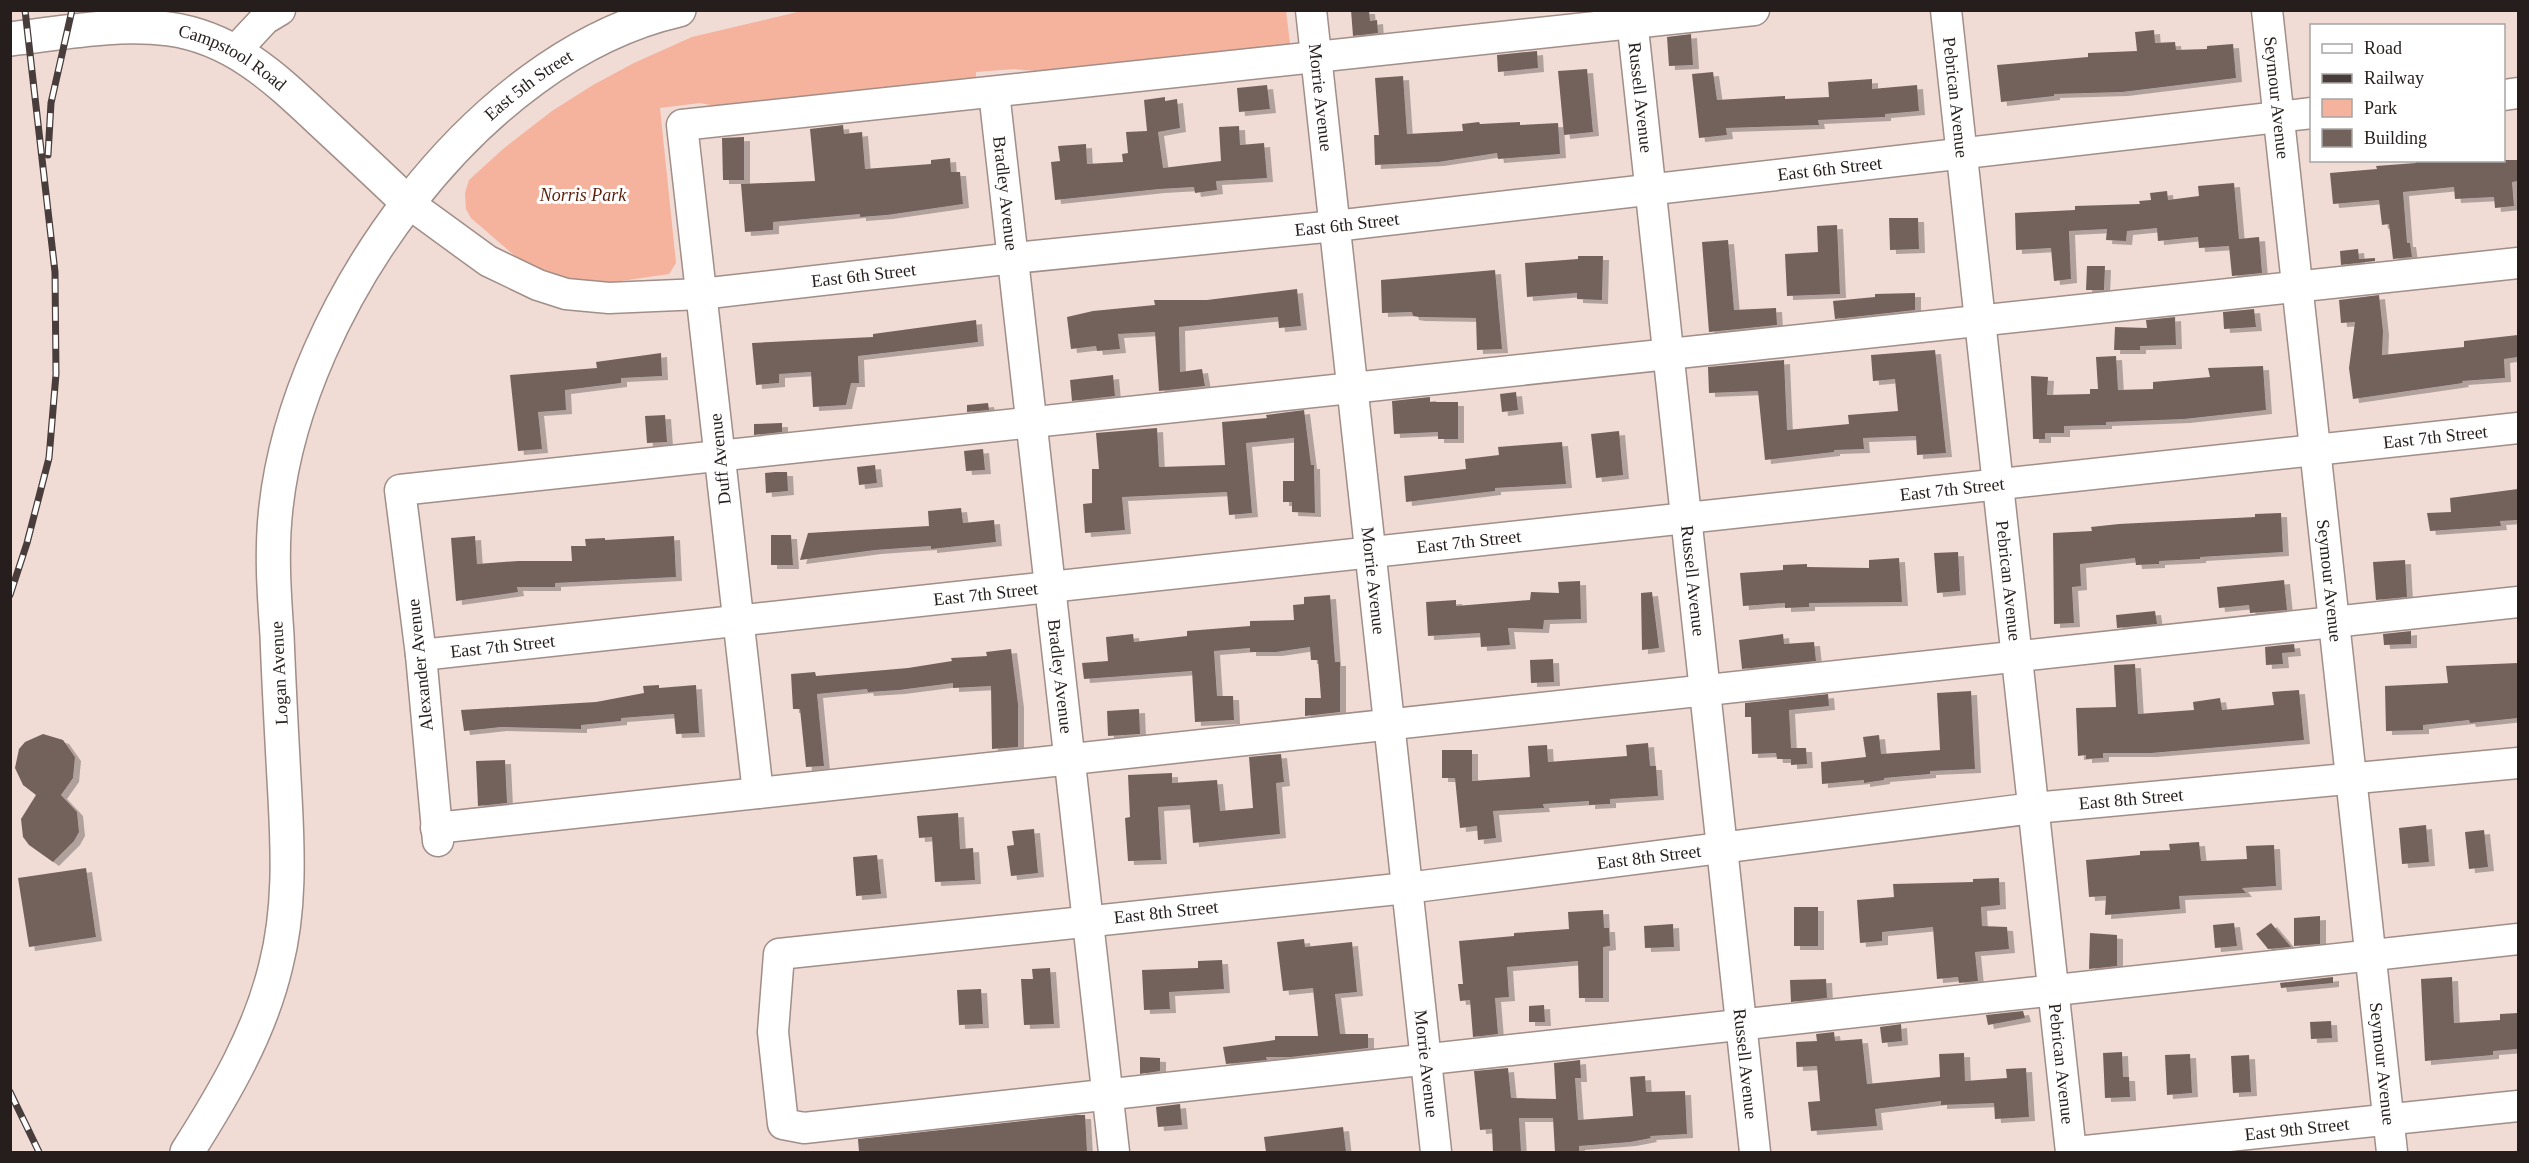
<svg xmlns="http://www.w3.org/2000/svg" width="2529" height="1163" viewBox="0 0 2529 1163" font-family="Georgia,serif">
<defs>
<filter id="shadow"><feDropShadow dx="6" dy="4" stdDeviation="0" flood-color="#0004"/></filter>
</defs>
<rect width="100%" height="100%" fill="#f0dbd5"/>
<!-- green -->
<polygon fill="#f5b29c" points="806,10 1286,11 1291,51 1047,72 1014,69 976,72 976,82 731,109 700,103 660,108 676,263 669,274 600,284 557,276 535,267 515,256 471,218 466,209 465,193 469,180 503,149 552,111 593,85 634,63 692,37"/>
<!-- building -->
<g fill="#73625c" filter="url(#shadow)">
<polygon points="1351,10 1369,10 1370,21 1377,20 1378,33 1353,36"/>
<polygon points="2154,30 2155,43 2175,42 2176,50 2207,49 2207,46 2233,44 2236,78 2122,92 2054,94 2054,96 2001,102 1997,65 2088,57 2088,53 2137,51 2135,32"/>
<polygon points="1691,34 1693,65 1669,66 1667,37"/>
<polygon points="1537,51 1538,68 1498,72 1497,55"/>
<polygon points="1587,69 1593,132 1564,135 1558,71"/>
<polygon points="1713,72 1717,100 1785,96 1785,99 1829,97 1828,82 1872,79 1872,89 1917,85 1919,111 1885,114 1885,117 1818,120 1819,125 1726,128 1727,135 1699,138 1692,74"/>
<polygon points="1403,76 1407,134 1463,131 1462,124 1479,122 1480,124 1520,122 1520,125 1558,123 1560,154 1498,159 1497,153 1438,162 1375,165 1374,135 1379,135 1375,78"/>
<polygon points="1267,85 1270,109 1239,112 1237,88"/>
<polygon points="1165,97 1165,101 1177,99 1180,128 1158,132 1163,168 1221,161 1219,127 1239,126 1240,145 1264,143 1267,178 1216,181 1217,190 1195,193 1194,187 1159,189 1055,200 1051,162 1060,161 1058,146 1086,144 1087,164 1123,162 1122,154 1128,153 1126,132 1147,131 1144,100"/>
<polygon points="843,125 844,134 862,132 865,169 931,164 931,160 950,158 951,172 960,172 963,204 887,215 860,217 860,214 773,222 773,230 745,232 741,184 815,181 810,129"/>
<polygon points="744,137 744,180 723,180 722,138"/>
<polygon points="2416,160 2518,160 2518,181 2512,182 2514,206 2495,208 2494,197 2455,199 2454,187 2403,192 2407,243 2410,243 2412,257 2393,259 2389,224 2382,225 2379,200 2333,204 2330,173 2377,169 2376,166 2416,163"/>
<polygon points="2234,183 2239,239 2259,237 2262,273 2232,276 2229,246 2199,248 2198,237 2158,241 2157,228 2127,231 2126,241 2106,240 2107,229 2069,231 2071,279 2054,281 2051,248 2016,250 2015,213 2075,210 2075,206 2140,204 2139,201 2151,200 2150,193 2167,191 2168,200 2199,196 2198,186"/>
<polygon points="1889,218 1918,218 1919,249 1890,250"/>
<polygon points="1837,225 1840,294 1787,296 1785,254 1818,252 1817,226"/>
<polygon points="1728,240 1734,310 1776,308 1777,325 1709,332 1702,242"/>
<polygon points="2358,249 2359,259 2375,258 2375,261 2341,265 2340,251"/>
<polygon points="1578,256 1603,256 1602,300 1577,299 1577,293 1527,297 1525,263 1578,259"/>
<polygon points="2087,266 2105,266 2104,290 2086,290"/>
<polygon points="1495,270 1502,349 1477,350 1476,318 1419,317 1413,316 1412,312 1382,313 1381,280"/>
<polygon points="1297,289 1301,326 1279,328 1278,317 1179,327 1180,372 1202,369 1205,386 1159,391 1155,332 1118,334 1120,349 1097,351 1096,346 1071,349 1067,317 1093,311 1155,305 1154,300 1207,300"/>
<polygon points="1915,293 1915,310 1835,319 1833,301 1875,297 1875,294"/>
<polygon points="2379,295 2383,331 2382,355 2464,347 2464,341 2518,335 2518,357 2504,359 2505,378 2462,381 2463,383 2353,399 2349,368 2355,322 2341,323 2339,300"/>
<polygon points="2254,309 2256,327 2224,329 2223,312"/>
<polygon points="2175,317 2176,345 2140,346 2140,350 2114,350 2115,327 2147,328 2146,320"/>
<polygon points="976,320 978,342 858,356 859,383 851,383 846,405 813,407 811,372 779,374 779,383 756,385 752,343 873,337 873,334"/>
<polygon points="1935,350 1946,453 1917,455 1916,436 1863,438 1864,449 1834,450 1834,452 1765,460 1758,391 1709,393 1708,367 1784,360 1787,430 1849,424 1848,415 1898,411 1895,379 1873,381 1871,355"/>
<polygon points="661,353 662,376 621,378 621,383 565,390 566,410 538,412 542,449 518,451 510,375 597,368 596,362"/>
<polygon points="2116,356 2118,390 2153,389 2153,382 2210,377 2208,368 2263,366 2266,410 2184,419 2106,422 2106,425 2064,426 2064,433 2045,433 2045,439 2033,439 2031,376 2048,377 2047,395 2090,394 2090,389 2098,389 2096,357"/>
<polygon points="1113,375 1115,396 1072,401 1070,380"/>
<polygon points="1516,392 1518,410 1502,412 1500,394"/>
<polygon points="1430,397 1430,402 1458,402 1458,439 1438,439 1438,432 1394,434 1392,401"/>
<polygon points="988,403 989,410 967,412 967,405"/>
<polygon points="1304,410 1311,465 1314,465 1315,513 1292,512 1292,502 1283,502 1283,481 1294,481 1294,438 1246,443 1252,513 1229,515 1227,492 1122,497 1125,530 1085,533 1083,504 1092,503 1092,469 1099,469 1096,433 1157,428 1159,467 1225,465 1222,422 1267,418 1266,415"/>
<polygon points="665,415 667,442 647,443 645,416"/>
<polygon points="782,423 782,432 754,435 754,424"/>
<polygon points="1619,431 1623,475 1596,478 1591,434"/>
<polygon points="1562,442 1566,484 1495,488 1495,491 1406,502 1404,476 1466,469 1465,459 1499,455 1498,447"/>
<polygon points="983,449 985,470 966,471 964,451"/>
<polygon points="875,465 877,483 859,485 857,467"/>
<polygon points="775,472 787,472 788,491 766,493 765,473"/>
<polygon points="2518,489 2518,520 2500,521 2501,526 2430,531 2427,513 2451,512 2450,498"/>
<polygon points="961,508 963,523 994,520 996,542 931,549 931,546 875,550 800,560 808,533 929,526 928,511"/>
<polygon points="2281,513 2283,552 2200,557 2200,559 2159,561 2159,564 2136,565 2135,558 2080,564 2081,586 2072,587 2074,623 2054,624 2053,533 2092,531 2091,527 2119,524 2255,517 2255,514"/>
<polygon points="771,535 791,535 793,565 771,565"/>
<polygon points="475,536 477,564 518,561 572,561 571,546 586,546 585,539 605,538 605,540 674,536 676,577 555,583 555,587 517,587 518,592 456,601 451,538"/>
<polygon points="1958,552 1960,591 1937,593 1934,553"/>
<polygon points="1899,558 1902,602 1809,603 1809,607 1785,608 1785,603 1743,606 1740,573 1783,570 1783,565 1807,564 1807,567 1869,568 1869,560"/>
<polygon points="2405,560 2407,597 2376,600 2373,562"/>
<polygon points="2284,580 2287,610 2250,613 2249,605 2219,608 2217,587"/>
<polygon points="1580,581 1581,619 1544,620 1543,629 1508,628 1510,645 1481,647 1480,633 1428,636 1426,602 1456,600 1456,606 1530,600 1531,592 1559,593 1558,582"/>
<polygon points="1652,592 1659,648 1642,650 1641,593"/>
<polygon points="1330,595 1335,662 1340,662 1340,712 1305,716 1305,698 1321,698 1318,660 1311,660 1310,647 1276,652 1250,652 1250,648 1214,651 1217,696 1233,696 1234,720 1195,722 1192,671 1084,679 1082,663 1108,661 1106,637 1133,634 1134,642 1187,636 1187,631 1250,626 1250,621 1294,620 1293,605 1304,604 1304,597"/>
<polygon points="2155,611 2157,624 2117,628 2116,615"/>
<polygon points="2411,631 2411,644 2384,645 2383,634"/>
<polygon points="1783,634 1784,644 1814,642 1816,661 1742,669 1739,640"/>
<polygon points="2294,644 2295,652 2282,653 2283,664 2266,665 2265,647"/>
<polygon points="1011,649 1018,704 1018,747 992,749 991,686 953,688 953,683 899,690 868,692 867,689 817,694 824,766 806,767 800,709 793,709 791,674 815,672 816,676 908,668 952,661 951,658 987,656 986,652"/>
<polygon points="1553,659 1554,682 1531,683 1530,660"/>
<polygon points="2518,663 2518,718 2470,723 2469,720 2423,725 2423,730 2386,731 2385,686 2448,683 2446,666"/>
<polygon points="2135,664 2138,714 2194,710 2193,702 2220,698 2222,710 2274,705 2272,692 2299,690 2304,740 2151,753 2103,753 2103,758 2086,759 2086,755 2078,756 2076,708 2116,707 2114,665"/>
<polygon points="659,685 659,688 696,685 699,733 676,734 674,714 621,718 621,721 581,725 581,729 501,727 464,731 461,710 596,702 644,693 643,686"/>
<polygon points="1971,691 1975,769 1930,771 1930,774 1884,778 1884,780 1864,783 1864,780 1822,784 1821,762 1866,757 1863,737 1879,735 1881,754 1940,750 1937,693"/>
<polygon points="1828,694 1829,706 1789,710 1791,748 1806,748 1807,764 1791,765 1791,759 1777,759 1776,753 1752,754 1751,717 1745,717 1745,703"/>
<polygon points="1139,709 1140,734 1108,736 1107,711"/>
<polygon points="43,734 63,740 75,757 73,778 61,795 77,812 79,832 74,841 53,862 29,845 23,837 21,819 36,795 23,785 15,768 19,749 25,742"/>
<polygon points="1648,743 1650,766 1656,766 1658,796 1610,799 1610,804 1589,805 1589,801 1543,804 1544,808 1493,811 1496,838 1478,840 1477,826 1460,828 1455,778 1442,778 1442,750 1472,750 1472,781 1530,777 1528,746 1547,745 1548,762 1627,756 1626,745"/>
<polygon points="1281,754 1284,782 1276,783 1280,834 1193,843 1190,805 1158,807 1161,860 1128,861 1125,818 1130,817 1128,775 1172,773 1172,783 1217,780 1220,811 1253,808 1249,757"/>
<polygon points="505,760 507,803 478,806 476,761"/>
<polygon points="958,813 960,849 973,848 975,880 935,882 932,837 919,838 917,816"/>
<polygon points="2426,825 2429,862 2402,864 2399,828"/>
<polygon points="1034,829 1038,873 1011,876 1007,846 1014,845 1012,831"/>
<polygon points="2484,830 2488,867 2469,869 2465,832"/>
<polygon points="2199,842 2201,861 2247,859 2246,846 2274,845 2276,886 2242,888 2246,893 2179,896 2180,909 2105,915 2106,896 2089,897 2086,860 2140,855 2140,851 2170,850 2169,844"/>
<polygon points="877,855 881,894 856,896 853,857"/>
<polygon points="86,868 96,937 29,947 18,878"/>
<polygon points="1999,878 2000,905 1981,907 1982,926 2007,927 2009,949 1975,952 1978,981 1959,983 1958,977 1937,979 1933,927 1882,932 1882,941 1860,943 1857,900 1894,897 1893,884 1973,882 1973,879"/>
<rect x="1794" y="907" width="24" height="39"/>
<polygon points="1603,910 1604,928 1609,928 1610,946 1603,947 1603,998 1579,998 1578,961 1507,967 1509,997 1495,998 1498,1034 1473,1037 1470,1000 1460,1001 1458,984 1463,984 1459,941 1514,936 1514,933 1569,929 1568,912"/>
<polygon points="2320,916 2320,944 2294,946 2294,918"/>
<polygon points="2234,923 2237,946 2215,948 2213,925"/>
<polygon points="2271,923 2291,947 2268,949 2256,934"/>
<polygon points="1673,924 1674,947 1645,948 1644,926"/>
<polygon points="2090,933 2117,935 2117,966 2089,969"/>
<polygon points="1304,939 1305,947 1352,942 1357,992 1335,994 1340,1034 1368,1034 1368,1048 1291,1057 1266,1057 1267,1060 1226,1064 1223,1047 1275,1040 1275,1036 1318,1036 1313,988 1283,991 1277,942"/>
<polygon points="1222,960 1224,989 1169,992 1170,1009 1144,1010 1142,970 1198,968 1198,961"/>
<polygon points="1050,968 1054,1024 1024,1025 1021,979 1033,979 1032,969"/>
<polygon points="2333,977 2333,983 2281,988 2280,983"/>
<polygon points="2452,977 2454,1023 2500,1020 2500,1014 2518,1013 2518,1049 2493,1051 2493,1055 2425,1061 2421,979"/>
<polygon points="1826,979 1827,998 1791,1002 1790,980"/>
<polygon points="981,989 983,1024 959,1025 957,990"/>
<polygon points="1544,1005 1545,1022 1529,1022 1529,1006"/>
<polygon points="2023,1011 2025,1018 1988,1025 1986,1015"/>
<polygon points="2331,1021 2332,1038 2311,1039 2310,1022"/>
<polygon points="1901,1024 1902,1041 1882,1043 1880,1027"/>
<polygon points="1834,1032 1835,1041 1862,1039 1867,1084 1940,1077 1939,1054 1964,1053 1965,1081 2007,1078 2006,1069 2026,1068 2029,1117 1995,1119 1994,1103 1941,1105 1941,1101 1875,1109 1877,1126 1811,1131 1808,1102 1820,1101 1817,1066 1797,1067 1796,1042 1817,1041 1816,1034"/>
<polygon points="2122,1052 2123,1077 2129,1077 2130,1097 2105,1098 2103,1053"/>
<polygon points="2190,1054 2192,1093 2167,1095 2165,1055"/>
<polygon points="2249,1055 2251,1092 2233,1093 2231,1056"/>
<polygon points="1140,1057 1160,1058 1160,1071 1140,1074"/>
<polygon points="1580,1060 1581,1078 1575,1078 1578,1120 1633,1116 1630,1077 1645,1076 1646,1092 1685,1091 1687,1134 1650,1136 1651,1138 1630,1142 1579,1146 1579,1152 1555,1152 1553,1118 1519,1118 1521,1152 1493,1152 1492,1129 1480,1130 1474,1071 1508,1068 1511,1098 1556,1099 1554,1063"/>
<polygon points="1180,1104 1182,1125 1158,1127 1156,1107"/>
<polygon points="1076,1115 1085,1115 1087,1152 859,1152 858,1139"/>
<polygon points="1343,1127 1346,1152 1266,1152 1264,1137"/>
</g>
<g fill="none" stroke-linecap="round" stroke-linejoin="round">
<defs>
<g id="minor">
<path id="s1" d="M1311 10 1436 1152"/>
<path id="s2" d="M1631 10 1755 1152"/>
<path id="s3" d="M1946 10 2071 1152"/>
<path id="s4" d="M2267 10 2392 1152"/>
<polyline points="236,50 265,19 280,10"/>
<path id="s5" d="M994 92 1114 1152"/>
<polyline points="2504,95 2518,93"/>
<path id="s6" d="M407 202 488 261 538 285 566 294 609 298 701 294 1014 258 1335 226 2312 113"/>
<path id="s7" d="M421 655 2518 428"/>
<polyline points="2518,763 2034,808 1407,888 779,954 773,1032 783,1124 804,1128 2518,939"/>
<polyline points="758,793 682,125 1754,10"/>
<polyline points="436,828 2518,602"/>
<polyline points="438,841 421,655 400,490 2518,263"/>
<path id="s8" d="M2076 1152 2518 1106"/>
</g>
<g id="major">
<path id="s9" d="M10 39C63 33 117 22 169 29 235 38 278 81 324 124 352 150 380 176 407 202"/>
<path id="s10" d="M187 1152C224 1094 260 1033 276 965 290 910 288 853 285 797 282 743 279 689 277 635 274 593 271 550 276 507 298 308 476 56 679 10"/>
</g>
</defs>
<!-- minor casing -->
<use href="#minor" stroke="#a18e88" stroke-width="33"/>
<!-- major casing -->
<use href="#major" stroke="#a18e88" stroke-width="36"/>
<!-- minor -->
<use href="#minor" stroke="#fff" stroke-width="30"/>
<!-- major -->
<use href="#major" stroke="#fff" stroke-width="33"/>
<defs>
<g id="rail">
<polyline points="48,155 51,103 72,10"/>
<polyline points="10,595 27,543 49,458 56,374 55,272 25,10"/>
<polyline points="10,1092 39,1152"/>
</g>
</defs>
<!-- rail casing -->
<use href="#rail" stroke="#483d3b" stroke-width="7"/>
<!-- rail -->
<use href="#rail" stroke="#fff" stroke-width="4.5" stroke-dasharray="14" stroke-linecap="butt"/>
</g>
<g text-anchor="middle" stroke-width="6" stroke-linejoin="round" paint-order="stroke">
<!-- street labels -->
<g font-size="18" fill="#261e1c" stroke="#fff">
<text dy="6" stroke="none"><textPath href="#s9" startOffset="230">Campstool Road</textPath></text>
<text dy="6" stroke="none"><textPath href="#s10" startOffset="1172">East 5th Street</textPath></text>
<text dy="6" stroke="none"><textPath href="#s1" startOffset="88">Morrie Avenue</textPath></text>
<text dy="6" stroke="none"><textPath href="#s2" startOffset="88">Russell Avenue</textPath></text>
<text dy="6" stroke="none"><textPath href="#s3" startOffset="88">Pebrican Avenue</textPath></text>
<text dy="6" stroke="none"><textPath href="#s4" startOffset="88">Seymour Avenue</textPath></text>
<text dy="6" stroke="none"><textPath href="#s6" startOffset="1456">East 6th Street</textPath></text>
<text dy="6" stroke="none"><textPath href="#s5" startOffset="102">Bradley Avenue</textPath></text>
<text dy="6" stroke="none"><textPath href="#s6" startOffset="970">East 6th Street</textPath></text>
<text dy="6" stroke="none"><textPath href="#s6" startOffset="484">East 6th Street</textPath></text>
<text dy="6" stroke="none"><textPath href="#s7" startOffset="2026">East 7th Street</textPath></text>
<text transform="translate(720 459) rotate(-96)" y="6">Duff Avenue</text>
<text dy="6" stroke="none"><textPath href="#s7" startOffset="1540">East 7th Street</textPath></text>
<text dy="6" stroke="none"><textPath href="#s7" startOffset="1054">East 7th Street</textPath></text>
<text dy="6" stroke="none"><textPath href="#s2" startOffset="574">Russell Avenue</textPath></text>
<text dy="6" stroke="none"><textPath href="#s4" startOffset="574">Seymour Avenue</textPath></text>
<text dy="6" stroke="none"><textPath href="#s1" startOffset="574">Morrie Avenue</textPath></text>
<text dy="6" stroke="none"><textPath href="#s3" startOffset="574">Pebrican Avenue</textPath></text>
<text dy="6" stroke="none"><textPath href="#s7" startOffset="568">East 7th Street</textPath></text>
<text dy="6" stroke="none"><textPath href="#s7" startOffset="82">East 7th Street</textPath></text>
<text transform="translate(420 665) rotate(-96)" y="6">Alexander Avenue</text>
<text transform="translate(279 673) rotate(-93)" y="6">Logan Avenue</text>
<text dy="6" stroke="none"><textPath href="#s5" startOffset="588">Bradley Avenue</textPath></text>
<text transform="translate(2131 799) rotate(-5)" y="6">East 8th Street</text>
<text transform="translate(1649 857) rotate(-7)" y="6">East 8th Street</text>
<text transform="translate(1166 912) rotate(-6)" y="6">East 8th Street</text>
<text dy="6" stroke="none"><textPath href="#s1" startOffset="1060">Morrie Avenue</textPath></text>
<text dy="6" stroke="none"><textPath href="#s2" startOffset="1060">Russell Avenue</textPath></text>
<text dy="6" stroke="none"><textPath href="#s3" startOffset="1060">Pebrican Avenue</textPath></text>
<text dy="6" stroke="none"><textPath href="#s4" startOffset="1060">Seymour Avenue</textPath></text>
<text dy="6" stroke="none"><textPath href="#s8" startOffset="222">East 9th Street</textPath></text>
</g>
<!-- park labels -->
<g font-size="18" font-style="italic" fill="#5d1f09" stroke="#fff">
<text x="583" y="201">Norris Park</text>
</g>
</g>
<!-- border -->
<rect width="2529" height="1163" fill="none" stroke="#261e1c" stroke-width="24"/>
<!-- legend -->
<rect x="2310" y="24" width="195" height="138" fill="#ffffff" stroke="#a8a5a4" stroke-width="1.5"/>
<rect x="2322" y="44" width="30" height="9" fill="#ffffff" stroke="#a8a5a4" stroke-width="1.5"/>
<text x="2364" y="54" font-size="18" fill="#261e1c">Road</text>
<rect x="2322" y="74" width="30" height="9" fill="#483d3b" stroke="#a8a5a4" stroke-width="1.5"/>
<text x="2364" y="84" font-size="18" fill="#261e1c">Railway</text>
<rect x="2322" y="99" width="30" height="18" fill="#f5b29c" stroke="#a8a5a4" stroke-width="1.5"/>
<text x="2364" y="114" font-size="18" fill="#261e1c">Park</text>
<rect x="2322" y="129" width="30" height="18" fill="#73625c" stroke="#a8a5a4" stroke-width="1.5"/>
<text x="2364" y="144" font-size="18" fill="#261e1c">Building</text>
</svg>
